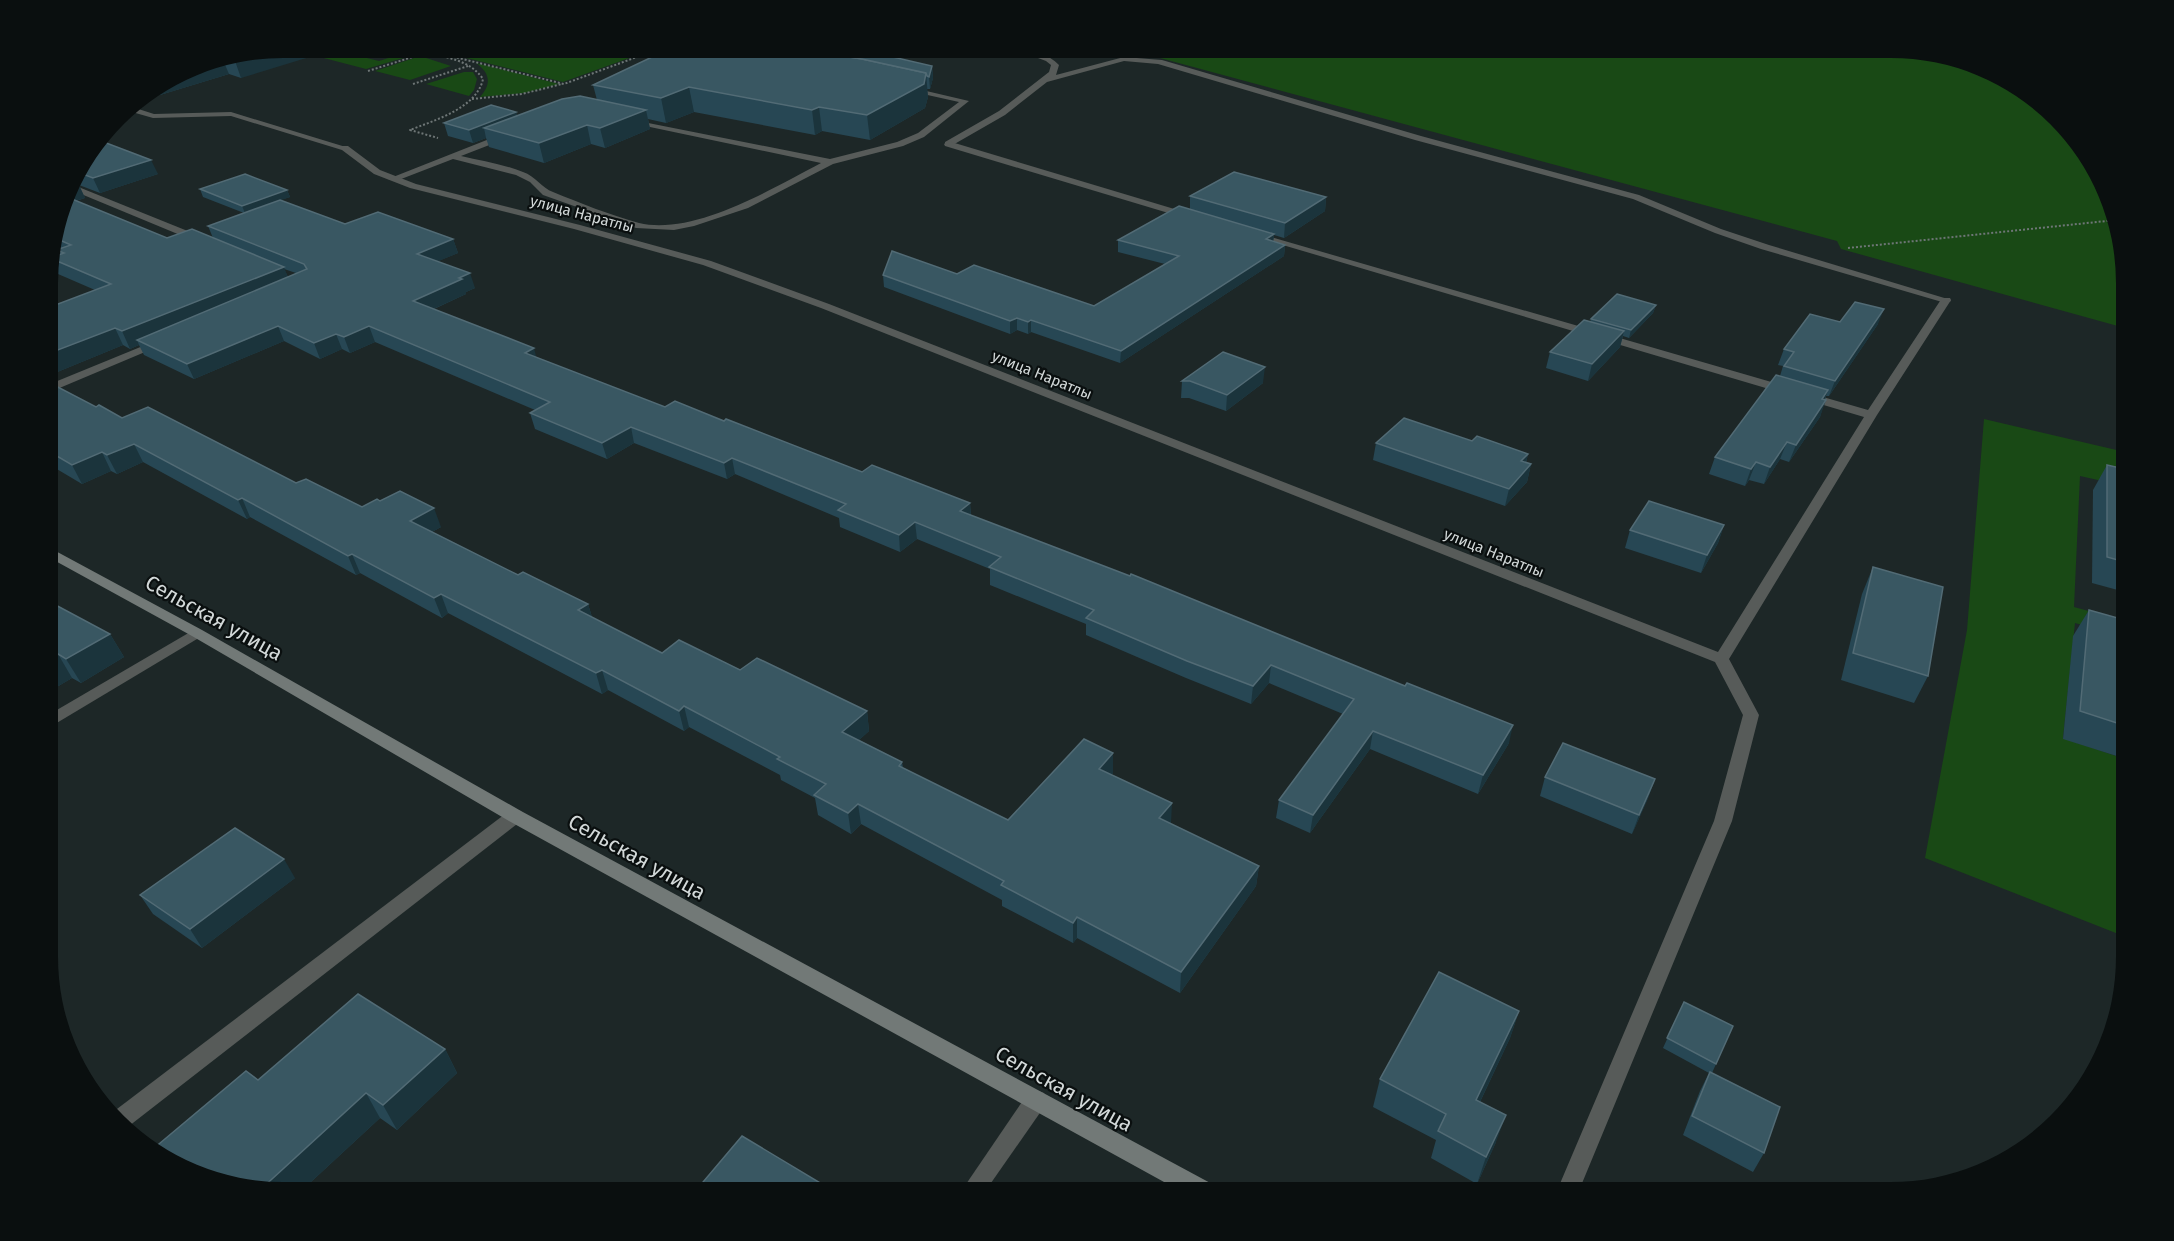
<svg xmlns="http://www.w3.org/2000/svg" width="2174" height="1241" viewBox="0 0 2174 1241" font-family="'Fira Sans',sans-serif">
<rect width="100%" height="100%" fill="#1d2727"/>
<!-- green -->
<g fill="#194915">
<polygon points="327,48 379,61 404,53 386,48 407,48 424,52 366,69 293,50"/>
<polygon points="449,48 525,48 570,58 530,48 596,48 570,57 573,58 602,48 657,48 563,82 438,51"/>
<polygon points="1123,48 1891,48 1951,56 2008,79 2087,153 2113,207 2125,268 2125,328 1841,249 1837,241"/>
<polygon points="420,56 451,66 410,80 375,71"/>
<path d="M476 63 559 84 524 93 480 97C492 84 490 73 476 63Z"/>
<polygon points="464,72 473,72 477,79 474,90 469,96 426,84"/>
<polygon points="1984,419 2125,452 2125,486 2080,476 2074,607 2107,616 2107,632 2075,623 2063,738 2125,759 2126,937 1925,858 1967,630"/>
</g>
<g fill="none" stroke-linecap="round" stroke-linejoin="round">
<!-- path -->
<g stroke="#6e7676" stroke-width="2" stroke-dasharray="2 2" stroke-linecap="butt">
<polyline points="418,48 564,84 661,48"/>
<path d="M427 53C448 58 470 60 483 79 477 108 435 120 410 130L438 138"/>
<polyline points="368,71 441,48"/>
<polyline points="413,84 468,66"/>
<polyline points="472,99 522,94 562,84"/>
<polyline points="1848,248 2116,220"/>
</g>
<!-- lane -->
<g fill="#575b59" fill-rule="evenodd">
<path d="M1011 48C1027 48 1048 53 1059 65L1056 75 1124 57 1162 60 1421 136 1639 195 1721 229 1769 245 1951 300 1950 302H1942L1761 249 1715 233 1633 199 1415 140 1158 64 1124 61 1047 82 1005 115 951 146H945V142L999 111 1049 72 1051 65 1046 61Z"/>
<path d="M905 86 969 101 924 137 903 146 833 164 748 208 694 226 674 230 636 228 543 195 530 182 516 175 453 159 396 181 388 179 507 132 510 133V137L461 156C481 161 504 164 523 172 535 176 542 188 553 192 580 203 610 215 639 223 694 236 773 188 821 163L631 123H628V119L830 159 897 142 918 133 959 102 905 90Z"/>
<polygon points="129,106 154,114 231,112 349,148 342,150 231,116 153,118 125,110"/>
<polygon points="197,628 205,633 202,636 50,727 50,714"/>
</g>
<!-- street -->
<g fill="#575b59" fill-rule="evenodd">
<polygon points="948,141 1191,214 1193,216 1185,218 945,146 944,144"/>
<polygon points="342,146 348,146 380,170 416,184 580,225 711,261 829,304 1718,652 1864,417 1249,235 1257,233 1868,410 1942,298 1950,298 1951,300 1877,415 1729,659 1759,715 1732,821 1578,1193 1556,1193 1714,821 1743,715 1715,662 821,308 703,265 574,229 410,188 374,174 342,150"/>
<polygon points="71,184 205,238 206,240 197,242 69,189"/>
<polygon points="160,339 166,342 164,344 50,392 50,384"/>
<polygon points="515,809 521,811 524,816 521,821 129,1126 113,1112 509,811"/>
<polygon points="1036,1090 1044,1093 1047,1100 1044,1107 984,1193 960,1193 1028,1093"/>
</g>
<!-- secondary -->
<polygon fill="#727977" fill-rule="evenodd" points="50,548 202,630 521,811 1214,1185 1217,1193 1184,1193 509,821 192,636 50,558"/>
</g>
<!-- wall -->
<g fill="#274754" fill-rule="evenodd">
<polygon points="283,48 241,78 229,74 160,95 151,92 194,66"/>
<polygon points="766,53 932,66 933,78 930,89 927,89 928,97 925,108 870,140 822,131 815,135 694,112 666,123 648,119 650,129 605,148 591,144 544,163 489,147 486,138 473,143 448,136 444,123 516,112 517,116 597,100 593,85"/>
<path d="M101 141 158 174 100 193 79 185 85 198 76 201 167 238H213L208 226 244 213 203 197 200 189 287 190 290 197 280 200 345 224 453 239 458 253 438 261 475 288 466 292V294L434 309 536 357 665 407 724 421 862 472 970 503 971 515 1509 743 1478 794 1370 749 1310 833 1276 818 1279 800 1343 714 1269 683 1251 704 1186 678 1086 635V624L990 585V569L917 539 900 552 840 527 839 518 735 474 727 479 634 443 607 459 535 429 530 413 535 410 375 342 350 353 342 349 320 359 284 341 194 379 144 355 139 345 130 349 123 345 50 375V307L95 290 58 274 50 258 59 255 57 252 51 249 72 179ZM284 269 296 273 288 277Z"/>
<polygon points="1190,196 1326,197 1325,211 1284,238 1274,235 1273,241 1285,245 1284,256 1120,363 1031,332 1028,334 1017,330 1010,334 884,287 883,275 957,274 1094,306 1165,264 1118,252 1118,240 1190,209"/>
<polygon points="1656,305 1653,313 1629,338 1623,336 1620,347 1588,381 1546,368 1550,352 1590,322 1591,319"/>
<polygon points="1840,322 1878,324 1829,396 1826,396 1820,417 1789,462 1780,459 1764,484 1749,480 1745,486 1709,474 1715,457 1780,376 1783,366 1778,365 1784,349"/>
<polygon points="1182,381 1263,383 1226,411 1189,398 1181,398"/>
<polygon points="50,383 96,407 122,418 296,483 362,507 441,527 432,532 518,575 588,604 592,617 662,653 740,670 867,711 869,731 859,740 902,762 903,768 1008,820 1113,753 1113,773 1111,775 1171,824 1259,866 1256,886 1180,993 1077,938 1073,943 1002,906 1002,900 861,824 851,834 818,815 815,798 781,780 780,775 689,727 684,731 608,690 602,694 448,613 442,618 360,573 356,575 250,517 247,519 143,462 117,474 111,471 82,484 50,465"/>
<polygon points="1472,441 1528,454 1526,463 1531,464 1527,482 1505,506 1373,460 1376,443"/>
<polygon points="2107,465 2125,469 2125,592 2092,583 2093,490"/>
<polygon points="1724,525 1718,543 1701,573 1625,548 1630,530"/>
<polygon points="1873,567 1928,676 1914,703 1841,680 1862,594"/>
<polygon points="50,602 110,634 124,657 81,683 72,678 50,691"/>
<polygon points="2089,610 2125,620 2126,759 2063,739 2073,636"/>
<polygon points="1545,777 1655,779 1648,798 1632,834 1540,796"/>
<polygon points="295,878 202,948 153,914 140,895"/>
<polygon points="1684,1002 1716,1064 1712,1073 1764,1153 1753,1172 1683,1135 1700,1091 1709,1073 1663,1048"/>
<polygon points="1519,1011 1510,1038 1480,1102 1496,1142 1477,1184 1431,1158 1436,1140 1373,1107 1380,1079"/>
<polygon points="445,1049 457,1073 397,1130 380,1118 299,1193 283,1193 258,1080"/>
<polygon points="703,1182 837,1193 707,1193"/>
</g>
<!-- shaded-wall -->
<g fill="#1b343c">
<polygon points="283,48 339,48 241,78 234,58"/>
<polygon points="223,60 229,74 160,95 157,89 194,66"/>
<polygon points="932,66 933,78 930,89 929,77"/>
<polygon points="926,73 928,97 925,108 870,140 867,115"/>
<polygon points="689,87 694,112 666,123 661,98"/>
<polygon points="819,107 822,131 815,135 812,110"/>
<polygon points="646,110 650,129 605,148 600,128"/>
<polygon points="516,112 519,125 484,128 486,138 473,143 469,130"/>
<polygon points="587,125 591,144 544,163 539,143"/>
<polygon points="151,160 158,174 100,193 93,178"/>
<polygon points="78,183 85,198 65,204 71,185"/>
<polygon points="287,190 290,197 245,213 242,206"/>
<polygon points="1326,197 1325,211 1284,238 1285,223"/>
<polygon points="1274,234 1273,245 1266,239"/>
<polygon points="453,239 458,253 422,268 417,254"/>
<polygon points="1285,245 1284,256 1120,363 1121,351"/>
<polygon points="284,267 290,283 137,340 139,345 130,349 122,331"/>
<polygon points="470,273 475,288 466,292 466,294 418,316 413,301"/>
<polygon points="1656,305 1653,313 1629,338 1631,330"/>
<polygon points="1884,309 1878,324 1829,396 1835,381"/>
<polygon points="1017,318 1017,330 1010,334 1010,321"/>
<polygon points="1031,320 1031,332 1028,334 1028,322"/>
<polygon points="278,326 284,341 194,379 187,364"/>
<polygon points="369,326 375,342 350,353 344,337"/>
<polygon points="115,328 123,345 50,375 50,353"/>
<polygon points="1624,331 1620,347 1588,381 1592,364"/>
<polygon points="336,334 342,349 320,359 314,343"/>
<polygon points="534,348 538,364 525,353"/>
<polygon points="1265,367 1263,383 1226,411 1227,395"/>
<polygon points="1828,390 1823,405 1826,400 1820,417 1789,462 1796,445"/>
<polygon points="631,427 634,443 607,459 602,443"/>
<polygon points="1787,442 1780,459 1764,484 1770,467"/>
<polygon points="134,444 143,462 117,474 107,455"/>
<polygon points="102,452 111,471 82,484 72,465"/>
<polygon points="1528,454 1524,471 1521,461"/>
<polygon points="732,458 735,474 727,479 724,463"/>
<polygon points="1756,462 1749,480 1745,486 1751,469"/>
<polygon points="1531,464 1527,482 1505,506 1509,489"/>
<polygon points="242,498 250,517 247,519 238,500"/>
<polygon points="970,503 971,520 960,511"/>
<polygon points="434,508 441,527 417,540 410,521"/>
<polygon points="915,522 917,539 900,552 899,535"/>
<polygon points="1724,525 1718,543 1701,573 1707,555"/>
<polygon points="352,554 360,573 356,575 348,556"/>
<polygon points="441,594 448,613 442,618 434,598"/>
<polygon points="588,604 594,624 578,610"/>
<polygon points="110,634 124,657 81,683 66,659"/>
<polygon points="58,654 72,678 50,691 50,659"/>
<polygon points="1271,665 1269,683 1251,704 1253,686"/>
<polygon points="602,670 608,690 602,694 596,673"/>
<polygon points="684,706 689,727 684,731 679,711"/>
<polygon points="867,711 869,731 845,753 842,732"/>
<polygon points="1513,725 1509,743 1478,794 1483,775"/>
<polygon points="1373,731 1370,749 1310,833 1313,815"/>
<polygon points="1113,753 1113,773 1099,789 1099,769"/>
<polygon points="1655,779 1648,798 1632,834 1639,815"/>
<polygon points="1172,803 1171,823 1158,839 1159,818"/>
<polygon points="858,804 861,824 851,834 848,813"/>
<polygon points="284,859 295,878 202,948 190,929"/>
<polygon points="1259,866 1256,886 1180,993 1181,972"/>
<polygon points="1077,917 1077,938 1073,943 1073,923"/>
<polygon points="1519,1011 1510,1038 1468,1127 1476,1100"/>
<polygon points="445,1049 457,1073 397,1130 383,1105"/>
<polygon points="366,1093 380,1118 299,1193 283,1193 260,1190"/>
<polygon points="1506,1115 1496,1142 1477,1184 1486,1157"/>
</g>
<!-- building -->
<g fill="#395762" stroke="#526b75" stroke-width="1.5">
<polygon points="671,48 736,48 766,53 780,48 792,48 862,59 926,73 924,84 867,115 819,107 812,110 689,87 661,98 593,85"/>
<polygon points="809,48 854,48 932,66 929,77 927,76 926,73 862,59 804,50"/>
<polygon points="580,96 646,110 600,128 587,125 539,143 484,128 562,99"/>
<polygon points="491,105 516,112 469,130 444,123"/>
<polygon points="101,141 151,160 93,178 77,172"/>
<polygon points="1234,172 1326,197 1285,223 1190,196"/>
<polygon points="245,174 287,190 242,206 200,189"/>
<polygon points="72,180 78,183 71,185"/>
<polygon points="67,197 167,238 192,229 284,267 122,331 115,328 50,353 50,307 111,284 50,258 64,253 56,250 71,245 55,238"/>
<polygon points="280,200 345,224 378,212 453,239 417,254 470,273 459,278 462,279 413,301 534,348 525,353 665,407 675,401 724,421 726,419 862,472 872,465 970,503 960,511 1130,576 1131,574 1405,686 1407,683 1513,725 1483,775 1373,731 1313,815 1279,800 1354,699 1271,665 1253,686 1187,661 1086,618 1094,610 989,567 1001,557 915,522 899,535 838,510 846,504 732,458 724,463 631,427 602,443 530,413 550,402 369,326 344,337 336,334 314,343 278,326 187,364 137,340 307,269 304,264 208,226"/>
<polygon points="1179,206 1274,234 1266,239 1285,245 1121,351 1031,320 1028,322 1017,318 1010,321 883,275 892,251 957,274 974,265 1094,306 1179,256 1118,240"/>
<polygon points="1617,294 1656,305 1631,330 1591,319"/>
<polygon points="1855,302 1884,309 1835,381 1784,366 1794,352 1784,349 1810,314 1840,322"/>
<polygon points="1584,320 1624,331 1592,364 1550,352"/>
<polygon points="1223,352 1265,367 1227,395 1190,381 1182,381"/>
<polygon points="1776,375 1828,390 1822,399 1826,400 1796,445 1787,442 1770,467 1756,462 1751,469 1715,457"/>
<polygon points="50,383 96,407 99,405 122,418 148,407 296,483 306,479 362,507 377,499 380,501 400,491 434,508 410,521 518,575 523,572 588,604 578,610 662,653 679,640 740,670 757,658 867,711 842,732 902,762 899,766 1008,820 1084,739 1113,753 1099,769 1172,803 1159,818 1259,866 1181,972 1077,917 1073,923 1001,885 1004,881 858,804 848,813 814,795 826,784 777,759 780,757 684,706 679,711 602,670 596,673 441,594 434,598 352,554 348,556 242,498 238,500 134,444 107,455 102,452 72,465 50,452"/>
<polygon points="1404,418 1472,441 1477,436 1528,454 1521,461 1531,464 1509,489 1376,443"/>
<polygon points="2107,465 2125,469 2125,562 2107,557"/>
<polygon points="1649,501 1724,525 1707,555 1630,530"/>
<polygon points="1873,567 1943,587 1928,676 1853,653"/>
<polygon points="50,602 110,634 66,659 58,654 50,659"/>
<polygon points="2089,610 2125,620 2126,726 2080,711"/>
<polygon points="1563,743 1655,779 1639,815 1545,777"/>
<polygon points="235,828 284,859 190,929 140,895"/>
<polygon points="1439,972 1519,1011 1476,1100 1506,1115 1486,1157 1438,1131 1446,1114 1380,1079"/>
<polygon points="358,994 445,1049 383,1105 366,1093 260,1190 223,1185 166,1162 153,1149 246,1071 258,1080"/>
<polygon points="1684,1002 1733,1026 1716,1064 1667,1038"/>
<polygon points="1710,1072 1780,1107 1764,1153 1692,1116"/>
<polygon points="742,1136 837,1193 720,1193 703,1182"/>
<polygon points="1634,1183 1652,1193 1631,1193"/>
<polygon points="400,1185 411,1193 392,1193"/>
</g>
<g text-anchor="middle" stroke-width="4.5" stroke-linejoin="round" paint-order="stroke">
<!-- far-street labels -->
<g font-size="15" fill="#d3d9d9" stroke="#0a0f0f">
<text transform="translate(582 214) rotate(15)" y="5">улица Наратлы</text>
<text transform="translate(1042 375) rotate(22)" y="5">улица Наратлы</text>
<text transform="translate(1494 553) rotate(22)" y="5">улица Наратлы</text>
</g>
<!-- near-street labels -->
<g font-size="21" fill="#d3d9d9" stroke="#0a0f0f">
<text transform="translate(214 618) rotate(29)" y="7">Сельская улица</text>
<text transform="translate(637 857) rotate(29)" y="7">Сельская улица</text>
<text transform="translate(1064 1089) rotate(29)" y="7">Сельская улица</text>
</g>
</g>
<!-- crop -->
<path d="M0 0H2174V1241H0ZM283 58H1891A225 225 0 0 1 2116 283V957A225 225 0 0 1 1891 1182H283A225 225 0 0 1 58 957V283A225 225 0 0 1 283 58Z" fill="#0a0f0f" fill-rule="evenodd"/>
</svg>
